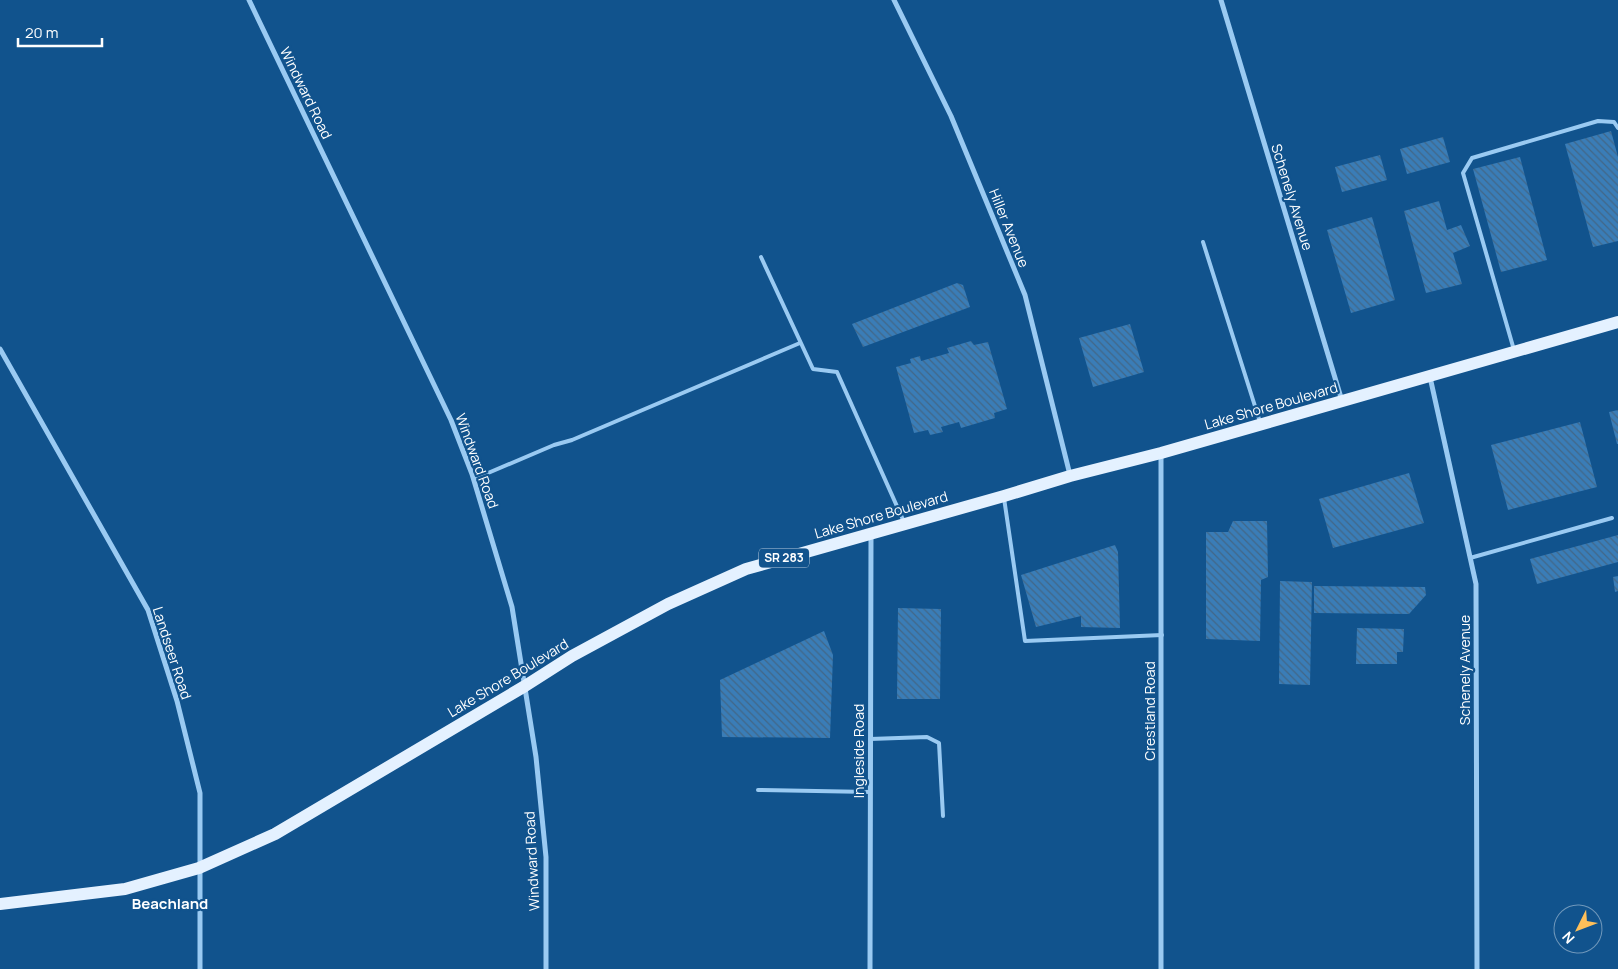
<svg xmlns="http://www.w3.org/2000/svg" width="1618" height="969" viewBox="0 0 1618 969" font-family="Manrope,sans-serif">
<defs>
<pattern id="building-back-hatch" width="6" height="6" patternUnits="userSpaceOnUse" patternTransform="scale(1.25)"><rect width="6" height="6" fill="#3a7db7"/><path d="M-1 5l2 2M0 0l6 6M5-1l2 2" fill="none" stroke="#426787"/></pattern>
</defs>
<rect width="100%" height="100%" fill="#11538d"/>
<!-- building -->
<g fill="url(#building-back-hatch)">
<polygon points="1611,131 1618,157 1618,241 1593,247 1565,144"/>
<polygon points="1443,137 1450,162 1407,174 1400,149"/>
<polygon points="1380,155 1387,180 1342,192 1335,167"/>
<polygon points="1520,157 1547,260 1501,272 1473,169"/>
<polygon points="1439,201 1447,230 1461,225 1470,246 1453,253 1462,284 1426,293 1404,211"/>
<polygon points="1372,217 1395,300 1351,313 1327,230"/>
<polygon points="957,283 963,285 970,307 863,347 852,324"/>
<polygon points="1130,324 1144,372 1093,387 1079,338"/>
<polygon points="971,341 974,345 988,342 1007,409 994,413 995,418 961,428 959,422 941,427 943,432 930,435 928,430 914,433 896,367 911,363 910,359 920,356 921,361 949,353 947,348"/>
<polygon points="1618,410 1618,444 1617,444 1609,412"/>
<polygon points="1580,422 1597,487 1508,510 1491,445"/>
<polygon points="1409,473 1424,523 1333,548 1319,499"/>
<polygon points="1233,521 1267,521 1268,577 1261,580 1260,641 1206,639 1206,532 1228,532"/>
<polygon points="1618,535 1618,562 1537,584 1530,559"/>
<polygon points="1115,545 1118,552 1120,628 1081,627 1081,616 1036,627 1021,575"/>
<polygon points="1618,576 1618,591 1615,592 1613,577"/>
<polygon points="1280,581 1312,582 1310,685 1279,684"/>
<polygon points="1314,586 1425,587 1426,595 1409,614 1314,613"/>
<polygon points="898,608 941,609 940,699 897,699"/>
<polygon points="1357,628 1404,629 1403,652 1397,652 1397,664 1356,664"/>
<polygon points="824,631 833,655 830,738 722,737 720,680"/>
</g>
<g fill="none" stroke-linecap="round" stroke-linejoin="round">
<!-- lane -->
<g stroke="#9acaf2" stroke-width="4">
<polyline points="1203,242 1260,422"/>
<polyline points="761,257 813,369 837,372 904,522"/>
<polyline points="1514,350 1463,173 1472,158 1598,121 1614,122 1618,128"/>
<polyline points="474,479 554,445 572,440 800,343"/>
<polyline points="1004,498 1025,641 1162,635"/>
<polyline points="1470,558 1612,518"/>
<polyline points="870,739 927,737 939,743 943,816"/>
<polyline points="758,790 870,792"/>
</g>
<!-- street -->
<g stroke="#9acaf2" stroke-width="5">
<polyline points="249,0 451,420 472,474 512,607 536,757 546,857 546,969"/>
<polyline points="894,0 951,116 1025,295 1070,475"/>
<polyline points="1221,0 1342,401"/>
<polyline points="0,349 148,610 177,701 200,793 200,969"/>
<polyline points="1430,377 1476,584 1477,969"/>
<polyline points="870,969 871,535"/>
<polyline points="1161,969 1161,455"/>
</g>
<!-- primary -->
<polyline stroke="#e4f1ff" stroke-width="12" points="0,904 125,889 199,868 275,834 525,686 572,656 668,604 746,569 1004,496 1070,476 1161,453 1618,322"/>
</g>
<g text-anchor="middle" stroke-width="4.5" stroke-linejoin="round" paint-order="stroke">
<!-- shield labels -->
<rect fill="#11538d" stroke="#b8cbdd" stroke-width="1" x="759" y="548.5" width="50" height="19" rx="4"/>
<g font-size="12" font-weight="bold" fill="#fff">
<text x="784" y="562">SR 283</text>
</g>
<!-- street labels -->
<g font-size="14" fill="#fff" stroke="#11538d">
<text transform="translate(306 93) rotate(64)" y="5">Windward Road</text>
<text transform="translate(1292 197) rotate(73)" y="5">Schenely Avenue</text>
<text transform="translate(1009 228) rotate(68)" y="5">Hiller Avenue</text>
<text transform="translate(1271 406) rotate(-16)" y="5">Lake Shore Boulevard</text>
<text transform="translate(477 461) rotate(70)" y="5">Windward Road</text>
<text transform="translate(881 515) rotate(-16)" y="5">Lake Shore Boulevard</text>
<text transform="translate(172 653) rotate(72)" y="5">Landseer Road</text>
<text transform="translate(1465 670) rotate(-90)" y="5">Schenely Avenue</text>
<text transform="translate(508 678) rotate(-31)" y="5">Lake Shore Boulevard</text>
<text transform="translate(1150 711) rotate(-90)" y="5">Crestland Road</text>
<text transform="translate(859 751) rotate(-90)" y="5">Ingleside Road</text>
<text transform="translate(532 861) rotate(-93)" y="5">Windward Road</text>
</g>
<!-- neighbourhood labels -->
<g font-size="15" font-weight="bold" fill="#fff" stroke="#11538d">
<text x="170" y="909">Beachland</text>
</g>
</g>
<!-- north arrow -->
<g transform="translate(1578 929) rotate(228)"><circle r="24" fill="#11538d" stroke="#7098bb"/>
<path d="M0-4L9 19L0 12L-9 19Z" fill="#ffc05a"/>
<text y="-8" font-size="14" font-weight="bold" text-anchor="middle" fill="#ffffff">N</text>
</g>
<!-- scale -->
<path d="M18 38v8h84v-8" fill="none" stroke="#ffffff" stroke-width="2.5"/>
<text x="25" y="38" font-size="15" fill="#ffffff" stroke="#11538d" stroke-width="4" paint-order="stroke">20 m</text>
</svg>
